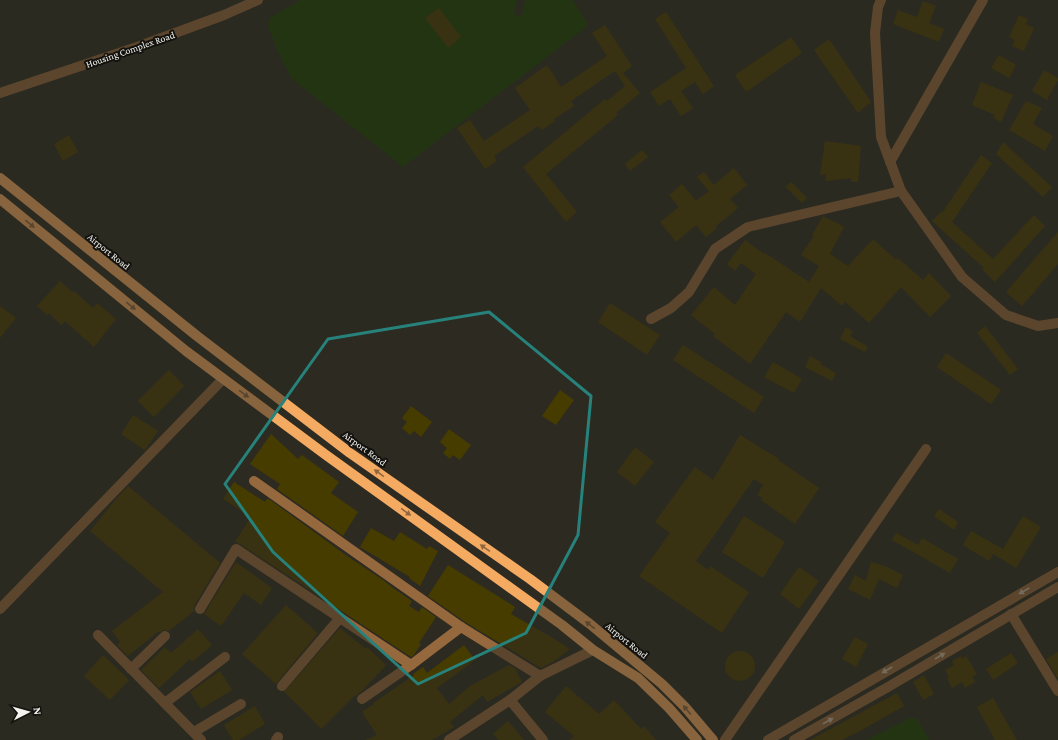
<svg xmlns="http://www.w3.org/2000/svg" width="1058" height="740" viewBox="0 0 1058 740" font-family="'Crimson Pro',serif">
<rect width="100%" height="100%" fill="#2c2a21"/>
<!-- green -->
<g fill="#194002">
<polygon points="300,0 517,0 514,11 518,18 523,12 525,0 573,0 588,24 585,28 403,167 292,79 278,52 268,26 270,18"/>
<polygon points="910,718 915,718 920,723 929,740 866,740"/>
</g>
<!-- building -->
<g fill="#473c00">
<polygon points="923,1 936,6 929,23 944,29 939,42 893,24 898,10 917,17"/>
<polygon points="439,8 461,37 448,48 425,18"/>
<polygon points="666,12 714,86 703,94 695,82 681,91 693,108 681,116 670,99 659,106 650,92 686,68 655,19"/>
<polygon points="1019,15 1028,19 1026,24 1034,28 1024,51 1012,46 1015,40 1009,37"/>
<polygon points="605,25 632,66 623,73 640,93 616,113 618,115 546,174 577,212 566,222 523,167 605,99 607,101 625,86 615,71 571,101 574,106 554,119 555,121 542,130 538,126 494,156 497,161 485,169 457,128 470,120 484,141 530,110 515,88 547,65 561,87 607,56 592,33"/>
<polygon points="791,37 802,53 746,92 735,75"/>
<polygon points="829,39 871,102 858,113 814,50"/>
<polygon points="999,55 1016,65 1009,78 991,68"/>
<polygon points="1044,70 1058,78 1058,80 1047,100 1032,91"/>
<polygon points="981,82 1013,95 1001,122 993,118 995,115 972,105"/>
<polygon points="1026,101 1042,108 1033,124 1053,136 1045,151 1009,130"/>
<polygon points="69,135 78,152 63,161 54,144"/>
<polygon points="825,141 861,146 858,182 851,182 851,178 826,181 826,174 820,175"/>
<polygon points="1003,142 1052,187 1043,197 996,154"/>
<polygon points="642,150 648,157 630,171 625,164"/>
<polygon points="981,155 992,163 952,222 993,259 1034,215 1045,226 995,282 982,269 984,268 932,221 941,212 942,213"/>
<polygon points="734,168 747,185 730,199 738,208 716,226 717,228 706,237 696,225 676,242 660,222 679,207 669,195 682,184 696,201 709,191 697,177 704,172 714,185"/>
<polygon points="791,182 807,198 802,203 786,187"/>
<polygon points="823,216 844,227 830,254 848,266 873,239 896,260 898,258 923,280 929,273 951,296 930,317 901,287 869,323 845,302 842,306 821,288 800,322 786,312 750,364 713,336 715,334 691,315 714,287 735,305 756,274 741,263 735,271 727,264 745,240 764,254 765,253 809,282 819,266 801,255 814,236 812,235"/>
<polygon points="1058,232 1058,264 1022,306 1006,292"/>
<polygon points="60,281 72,292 74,291 93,308 97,303 116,319 94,347 65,321 61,325 49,313 47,315 37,306"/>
<polygon points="610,303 660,335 647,355 598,322"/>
<polygon points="0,306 16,318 0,338"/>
<polygon points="985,326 1018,369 1010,375 977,333"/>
<polygon points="846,327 853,332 850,336 868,347 865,352 840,339"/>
<polygon points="683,345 764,397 754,413 673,360"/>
<polygon points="946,353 1001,390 991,404 937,367"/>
<polygon points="810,356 821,362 820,364 836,373 832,381 805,367"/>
<polygon points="773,362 802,379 794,393 764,377"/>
<polygon points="169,370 184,386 154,417 138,401"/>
<polygon points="560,390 574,400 556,425 542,416"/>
<polygon points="411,406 432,422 421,437 414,431 410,435 402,428 407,422 402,418"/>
<polygon points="133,415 158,431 145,450 121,434"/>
<polygon points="449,429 471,445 460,460 453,455 450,459 443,453 447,448 440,442"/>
<polygon points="271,434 298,459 302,455 339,482 331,493 358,512 343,536 277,489 280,484 250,464"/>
<polygon points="740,435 779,459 778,460 819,488 795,524 761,500 763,498 757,495 763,485 754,479 696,561 708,570 710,566 749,592 722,633 639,576 670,533 655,522 695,467 713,480"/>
<polygon points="635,447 654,462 635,486 617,472"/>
<polygon points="234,482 265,502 267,499 269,499 347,556 383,580 393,588 412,601 409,606 419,612 422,607 436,617 419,643 421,644 414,655 411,657 240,544 235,542 251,517 223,499"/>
<polygon points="128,486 220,563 194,606 194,611 169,631 164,630 160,632 159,631 128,656 117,645 120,642 112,631 163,592 90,531 116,499"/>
<polygon points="939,509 958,522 954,530 934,516"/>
<polygon points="744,516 785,542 763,578 722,552"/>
<polygon points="1023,516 1041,527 1016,568 993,554 989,561 963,545 971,531 1003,549"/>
<polygon points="371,528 394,541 400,532 427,549 429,546 438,551 420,586 409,578 410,577 360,547"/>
<polygon points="896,533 918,545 922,538 958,559 950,573 892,540"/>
<polygon points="236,562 272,588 261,605 244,593 221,626 204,614"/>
<polygon points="871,562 885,566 903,575 897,588 879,579 870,600 848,589 855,575 866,581"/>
<polygon points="448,565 515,607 511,614 553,638 570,649 553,662 541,668 465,622 428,596"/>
<polygon points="799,567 819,581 799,609 780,594"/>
<polygon points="286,605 318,633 276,684 242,654"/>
<polygon points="340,628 366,649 367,647 386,665 363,690 356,696 355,695 321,729 307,714 284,692"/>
<polygon points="198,629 212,645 192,662 190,659 159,688 141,670 165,647 171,653"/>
<polygon points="855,637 868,644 856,667 842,659"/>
<polygon points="464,645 475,660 437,688 449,704 470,686 509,665 515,668 522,682 487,702 483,695 450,722 454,727 432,740 365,740 377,735 363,714 363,711 374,704 373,703 414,675 413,674 423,667 427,673"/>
<circle cx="740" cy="666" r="15"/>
<polygon points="1058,652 1058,679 1046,659"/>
<polygon points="1011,653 1018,663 993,680 986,669"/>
<polygon points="103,655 129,680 110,700 84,676"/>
<polygon points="961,656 962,658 966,656 977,674 972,677 975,682 965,688 962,682 952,688 947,678 949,677 945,670 954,665 952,661"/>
<polygon points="220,671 232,690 201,709 190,692"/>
<polygon points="924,675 934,694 923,700 913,682"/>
<polygon points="566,686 599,714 614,700 641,729 644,726 656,740 570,740 574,736 545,712"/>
<polygon points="897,693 904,706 860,731 842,740 810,740"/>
<polygon points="993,698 1017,740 995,740 977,707"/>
<polygon points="255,706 265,724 239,740 233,740 224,725"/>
<polygon points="508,721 524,740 499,740 493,734"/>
</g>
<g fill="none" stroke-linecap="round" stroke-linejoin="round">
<!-- minor -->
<g stroke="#95683d" stroke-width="10">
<polyline points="881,0 878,7 875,33 881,137 901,191 962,277 1006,315 1038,326 1058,323"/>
<polyline points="0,93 137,47 224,15 258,0"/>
<polyline points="890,162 983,0"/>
<polyline points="651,319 671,308 689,292 715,249 748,227 901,191"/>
<polyline points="254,481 461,627 540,676"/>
<polyline points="0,609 223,379"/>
<polyline points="200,609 236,549 411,665"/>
<polyline points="1011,614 1058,691"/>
<polyline points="98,635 201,740"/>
<polyline points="131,669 165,636"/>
<polyline points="282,686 340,618"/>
<polyline points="362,699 411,665 461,627"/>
<polyline points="510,700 543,740"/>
<polyline points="165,703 225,657"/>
<polyline points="194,732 241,704"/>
<polyline points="276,740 278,737"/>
<polyline points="449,740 510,700 540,676 593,650"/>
<polyline points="725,740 926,449"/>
<polyline points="768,740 1058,572"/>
<polyline points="794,740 888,687 1058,587"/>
</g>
<!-- major -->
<g stroke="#f5aa62" stroke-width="10">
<polyline points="0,178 197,336 350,453 530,579 590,624 662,684 685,707 713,740"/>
<polyline points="0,199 186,351 326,455 562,625 593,650 638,678 669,708 697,740"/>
</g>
</g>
<!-- one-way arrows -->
<defs><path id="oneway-solid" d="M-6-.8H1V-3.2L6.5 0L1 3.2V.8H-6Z"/></defs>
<g fill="#8f663d">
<use href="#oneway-solid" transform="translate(30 224) rotate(39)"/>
<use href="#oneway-solid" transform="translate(131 306) rotate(39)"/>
<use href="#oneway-solid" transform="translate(244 394) rotate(36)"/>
<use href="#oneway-solid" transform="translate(379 473) rotate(-144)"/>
<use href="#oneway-solid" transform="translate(406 512) rotate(36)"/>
<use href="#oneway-solid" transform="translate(485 548) rotate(-145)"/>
<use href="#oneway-solid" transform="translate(590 625) rotate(-142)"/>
<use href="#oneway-solid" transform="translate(687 710) rotate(-131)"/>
</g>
<g fill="#cebba7">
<use href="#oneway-solid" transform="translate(1024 591) rotate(150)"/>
<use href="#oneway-solid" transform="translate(940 656) rotate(-31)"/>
<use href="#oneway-solid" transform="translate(887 670) rotate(150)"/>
<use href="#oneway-solid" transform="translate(828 721) rotate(-29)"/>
</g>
<!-- marked area -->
<path d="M0 0H1058V740H0ZM489 312 591 396 578 535 526 633 418 684 273 552 225 484 328 339Z" fill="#2c2a21" fill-opacity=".55" fill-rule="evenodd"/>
<path fill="none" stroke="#26827b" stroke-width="3" stroke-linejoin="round" d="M489 312 591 396 578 535 526 633 418 684 273 552 225 484 328 339Z"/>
<g text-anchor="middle" stroke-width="4" stroke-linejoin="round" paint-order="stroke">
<!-- street labels -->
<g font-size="10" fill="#f4f3ed" stroke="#13120f">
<text transform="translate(130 49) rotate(-19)" y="4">Housing Complex Road</text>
<text transform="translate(109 251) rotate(39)" y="4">Airport Road</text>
<text transform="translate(365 448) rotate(36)" y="4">Airport Road</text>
<text transform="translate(627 640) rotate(39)" y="4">Airport Road</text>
</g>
</g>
<!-- north arrow -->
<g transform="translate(28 712) rotate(84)" stroke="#13120f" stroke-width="3" paint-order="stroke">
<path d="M0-3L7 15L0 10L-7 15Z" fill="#f4f3ed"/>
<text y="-6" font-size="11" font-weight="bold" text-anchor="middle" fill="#f4f3ed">N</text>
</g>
</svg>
